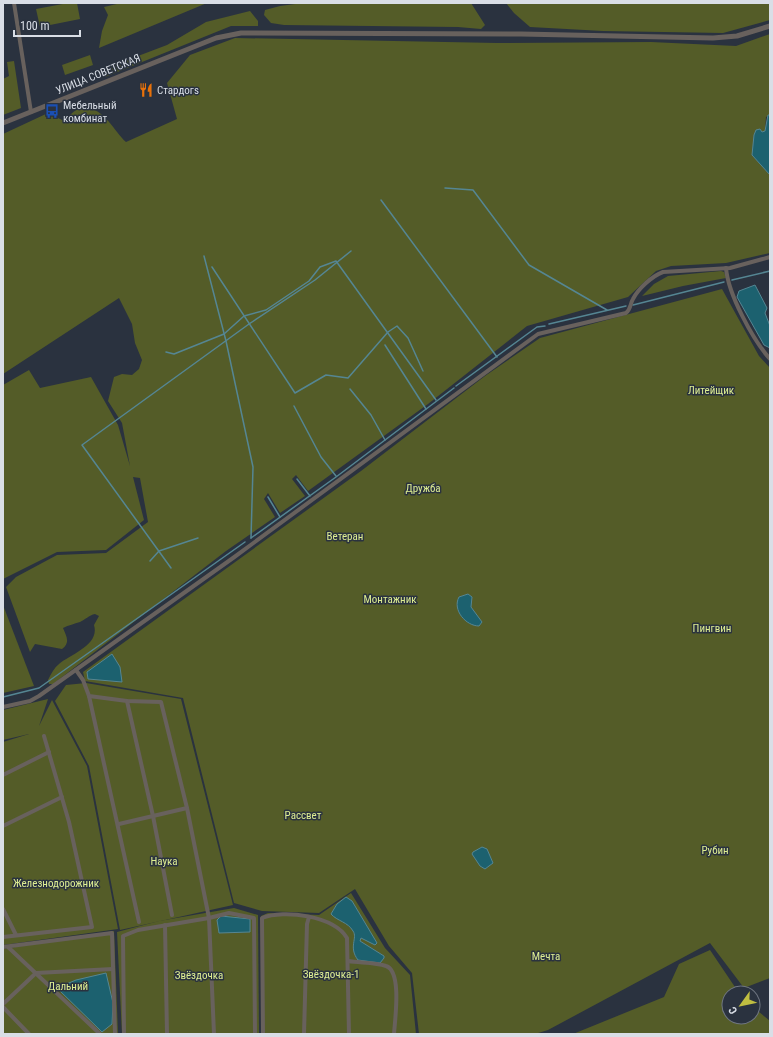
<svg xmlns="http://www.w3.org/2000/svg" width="773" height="1037" viewBox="0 0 773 1037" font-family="'Roboto Condensed',sans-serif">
<rect width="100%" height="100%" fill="#2a323f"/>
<!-- green -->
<g fill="#545c28">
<polygon points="68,3 77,3 80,19 40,27 36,9"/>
<polygon points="121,3 207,3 99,48 102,31 108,15 104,7"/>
<polygon points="303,3 471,3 485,25 481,29 458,27 284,25 271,23 264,15 265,10 280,6"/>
<polygon points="506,3 770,3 770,20 723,33 603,31 530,27 514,13"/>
<polygon points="250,11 258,21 258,26 231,26 105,77 109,67 167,45 206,22"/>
<path d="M770 34V115L766 117 765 131 754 135 752 155 770 175V253L726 263 671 266 656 271 628 297 527 326 428 404 308 491 296 475 292 479 305 496 280 513 268 493 264 499 275 517 226 551 53 684H49L48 680C51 674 54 668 59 664 71 654 100 645 94 625L99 616 95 614C89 615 85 620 80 622 74 624 69 625 63 628 66 636 71 642 62 649L35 644 30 652 6 587 16 577 57 555 106 553 148 522 140 478 133 477 144 520 106 550 57 552 3 579V385L29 370 40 388 91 377 118 425 130 466 122 423 108 401 114 377 122 374 132 375 139 369 142 360 135 343 132 324 119 298 3 374V134L48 113 64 121C68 117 74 110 79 109 101 102 113 130 126 142L177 119 167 83 190 55 235 38 497 43 651 42 736 46Z"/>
<polygon points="90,55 93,65 65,75 62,65"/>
<polygon points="14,61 21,108 3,115 3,79 9,76 7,62"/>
<polygon points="721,271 724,272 726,278 683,286 642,296 654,284 668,276"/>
<polygon points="722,289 759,356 770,368 770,978 744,988 710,943 548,1030 535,1034 419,1034 412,973 389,946 355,889 319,913 262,911 234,903 183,698 85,681 83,672 361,471 485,376 540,338"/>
<polygon points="3,605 34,686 3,693"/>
<polygon points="86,683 181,699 233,905 120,930 89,766 55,701 66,685"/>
<polygon points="48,699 39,726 52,700 87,766 118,929 3,945 3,742 29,734 3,740 3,710"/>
<polygon points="351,893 385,948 410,975 416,1034 263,1034 261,916 268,913 319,915"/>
<polygon points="234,908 258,915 259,1034 122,1034 117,932 159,921"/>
<polygon points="114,931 118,1034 3,1034 3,949"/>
<polygon points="710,950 739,993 729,993 729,1017 753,1017 753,1007 770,1021 770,1034 573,1034 664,997 679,964"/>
</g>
<!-- water -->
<g fill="#1c616f" stroke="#558693">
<polygon points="768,115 770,115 770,175 752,155 754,135 756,130 760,129 762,132 765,131"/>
<polygon points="755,285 767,308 765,313 770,326 770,348 764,345 737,297 739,291"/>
<path d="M468 594 472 597 471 607 482 622 479 626C466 626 452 610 459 597Z"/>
<polygon points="112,654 120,667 122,682 88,679 87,672"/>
<polygon points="482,847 487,849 493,863 485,869 480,866 472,854 473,852"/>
<path d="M346 897 352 901 377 943 375 945 361 938 360 941 384 956V958L380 963 358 960C348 947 358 938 353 931 348 922 337 921 331 914L337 904Z"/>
<polygon points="221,916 250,919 250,932 219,933 217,920"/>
<polygon points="106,973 113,1003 112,1024 102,1032 57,988 76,980"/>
</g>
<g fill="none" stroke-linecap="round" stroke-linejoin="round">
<!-- stream -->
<g stroke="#558693" stroke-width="1.5">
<polyline points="445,188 473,190 529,265 607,310"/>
<polyline points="381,200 497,357"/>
<polyline points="204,256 226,341 253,467 251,538"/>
<polyline points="212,267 295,393 326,375 348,378 388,332 397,326 408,338 423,371"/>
<polyline points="732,280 770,271"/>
<polyline points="633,305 724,282"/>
<polyline points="549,324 626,306"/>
<polyline points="385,345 426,409"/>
<polyline points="166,352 174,354 224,334 244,316 266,310 309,281 320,267 336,261 436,400"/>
<polyline points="456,386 537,327 545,326"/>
<polyline points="350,389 371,415 385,440"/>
<polyline points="294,406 321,457 336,476"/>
<polyline points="297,479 310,496"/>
<polyline points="268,497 280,517"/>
<polyline points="251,538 336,477 454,388"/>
<polyline points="150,561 159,551 198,538"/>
<polyline points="171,568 82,445 249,324 315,280 351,251"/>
<polyline points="3,697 39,688 245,542"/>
</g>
<!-- minor -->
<g stroke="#68615d" stroke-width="4">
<polyline points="14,3 31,112"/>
<path d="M726 268C728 294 753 340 770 359"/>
<polyline points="76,670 83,680 89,696 127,701 161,702 187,808 209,918 214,1034"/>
<polyline points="89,696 139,922"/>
<polyline points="127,701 153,816 172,915"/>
<path d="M3 707 30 701 39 696 233 558 538 334 626 313C631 309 630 304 633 299 638 289 652 276 663 272L730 268 770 257"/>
<polyline points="3,775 49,752"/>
<polyline points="119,824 187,808"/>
<polyline points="3,826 62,797"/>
<polyline points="3,909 16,935"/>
<polyline points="165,925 167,1034"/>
<polyline points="3,937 92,927 69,822 44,736"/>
<polyline points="3,947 112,933 115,1034"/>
<polyline points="8,947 100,1034"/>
<path d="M348 961C360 963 375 962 386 966 402 971 395 1019 394 1034"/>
<polyline points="3,1004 36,973 113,969"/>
<polyline points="3,1007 29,1034"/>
<polyline points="124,1034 123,936 138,930 209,918 229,913 254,918 255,1034"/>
<path d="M263 1034 262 918C284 909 334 916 347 938L349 1034"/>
<polyline points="304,1034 307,924 309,917"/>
</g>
<!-- tertiary -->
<polyline stroke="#68615d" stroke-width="5" points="3,123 216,38 241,33 521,34 713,38 737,36 770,26"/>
</g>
<!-- icons -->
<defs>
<symbol id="restaurant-bare" viewBox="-9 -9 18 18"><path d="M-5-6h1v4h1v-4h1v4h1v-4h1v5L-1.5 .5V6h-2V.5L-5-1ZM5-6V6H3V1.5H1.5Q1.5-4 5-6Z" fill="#e8710a" stroke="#2a323f" stroke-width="2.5" paint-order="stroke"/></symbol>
<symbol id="bus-bare" viewBox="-9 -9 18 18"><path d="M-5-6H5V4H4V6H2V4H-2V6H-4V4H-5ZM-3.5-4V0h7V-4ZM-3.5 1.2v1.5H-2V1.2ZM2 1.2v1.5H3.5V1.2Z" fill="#1a4fb4" stroke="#2a323f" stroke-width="2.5" paint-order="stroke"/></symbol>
</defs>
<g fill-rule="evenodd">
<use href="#restaurant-bare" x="136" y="80" width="20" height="20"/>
<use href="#bus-bare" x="42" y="101" width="20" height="20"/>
</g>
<g text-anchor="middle" stroke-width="3" stroke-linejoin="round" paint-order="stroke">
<!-- street labels -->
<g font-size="11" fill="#d9dee6" stroke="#2a323f">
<text transform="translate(98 74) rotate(-22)" y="4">УЛИЦА СОВЕТСКАЯ</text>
</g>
<!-- poi labels -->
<g font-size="11" fill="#d9dee6" stroke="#2a323f" text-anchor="start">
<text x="157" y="94">Стардогs</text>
<text x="63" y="109">Мебельный<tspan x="63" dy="13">комбинат</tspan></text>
</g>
<!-- park labels -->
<g font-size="11" fill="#deee92" stroke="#2a323f">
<text x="711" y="394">Литейщик</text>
<text x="423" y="492">Дружба</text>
<text x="345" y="540">Ветеран</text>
<text x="390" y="603">Монтажник</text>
<text x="712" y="632">Пингвин</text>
<text x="303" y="819">Рассвет</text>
<text x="715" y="854">Рубин</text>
<text x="164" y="865">Наука</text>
<text x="56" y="887">Железнодорожник</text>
<text x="546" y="960">Мечта</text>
<text x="331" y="978">Звёздочка-1</text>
<text x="199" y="979">Звёздочка</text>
<text x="68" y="990">Дальний</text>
</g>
</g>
<!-- border -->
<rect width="773" height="1037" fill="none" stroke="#d9dee6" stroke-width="8"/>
<!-- north arrow -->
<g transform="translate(741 1005) rotate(237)"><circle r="19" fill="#2a323f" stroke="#707782"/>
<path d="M0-3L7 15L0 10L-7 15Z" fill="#c0be41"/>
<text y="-6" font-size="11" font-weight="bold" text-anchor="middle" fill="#d9dee6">С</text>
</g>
<!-- scale -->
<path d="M14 30v6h66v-6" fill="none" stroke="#d9dee6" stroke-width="2"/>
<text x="20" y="30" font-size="12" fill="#d9dee6" stroke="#2a323f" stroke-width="3" paint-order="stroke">100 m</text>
</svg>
